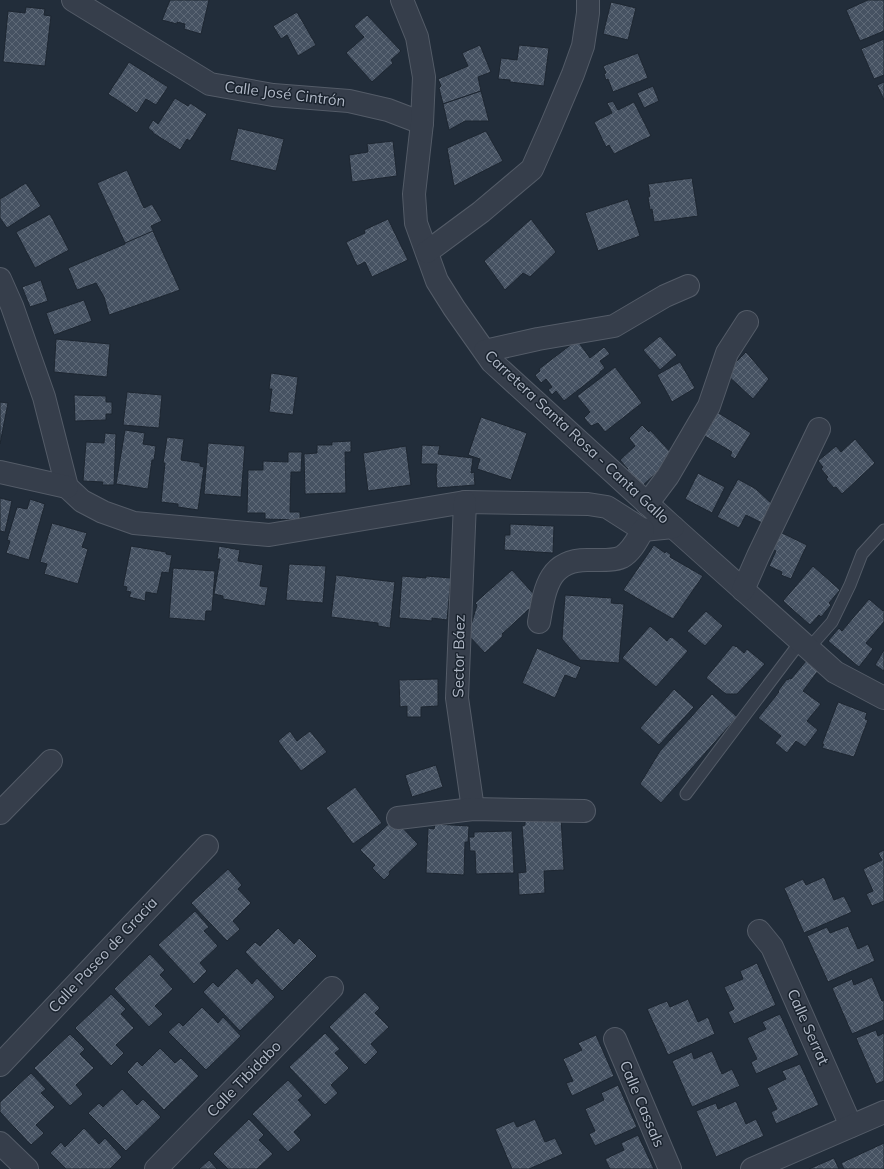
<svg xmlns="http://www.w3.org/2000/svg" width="884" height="1169" viewBox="0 0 884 1169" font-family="Mulish,sans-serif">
<defs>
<pattern id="building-cross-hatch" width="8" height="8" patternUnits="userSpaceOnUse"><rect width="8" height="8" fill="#465262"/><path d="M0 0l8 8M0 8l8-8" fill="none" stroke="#5e6977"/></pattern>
</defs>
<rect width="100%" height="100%" fill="#222d3a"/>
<!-- building -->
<g fill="url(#building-cross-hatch)" stroke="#1d2631">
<polygon points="170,0 209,0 201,34 184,29 185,24 177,22 177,24 162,20"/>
<polygon points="868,0 884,0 884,31 860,41 846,10"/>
<polygon points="611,2 636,8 628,40 603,34"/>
<polygon points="26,7 45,9 44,15 51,16 45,66 3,62 8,11 25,13"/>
<polygon points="297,12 316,45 298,56 287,35 281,39 273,26"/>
<polygon points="367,15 401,51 391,60 393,63 372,82 346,53 364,37 354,26"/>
<polygon points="884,39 884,75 874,79 861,49"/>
<polygon points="480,45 491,72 478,77 481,91 443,104 439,88 441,86 438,79 468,66 462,53"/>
<polygon points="519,45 549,48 544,86 510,82 510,80 498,79 501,58 517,60"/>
<polygon points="638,53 648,78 613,92 608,79 606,80 604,74 606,73 603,66"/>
<polygon points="129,62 168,87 156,105 146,99 137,113 108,94"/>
<polygon points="884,82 884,100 877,85"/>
<polygon points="653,86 659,101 644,108 637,93"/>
<polygon points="481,91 489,121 465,121 449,130 443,104"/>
<polygon points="175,98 188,106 190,103 207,114 190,141 187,139 180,150 153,133 153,132 148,128 153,120 158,124"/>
<polygon points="613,101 618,110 634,102 651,136 614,154 609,145 606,147 594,122 612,113 607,103"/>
<polygon points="238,128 284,139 276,171 230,160"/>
<polygon points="486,131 503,161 454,186 447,148"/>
<polygon points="393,141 397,176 352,182 349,155 368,152 367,144"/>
<polygon points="127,170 144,208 152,204 162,221 151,226 154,232 126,243 125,243 97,183"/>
<polygon points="692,178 698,216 654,222 652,209 650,210 648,197 650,196 648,184"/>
<polygon points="26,183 41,206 7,228 0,218 0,199"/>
<polygon points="628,199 640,236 598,251 585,213"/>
<polygon points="50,214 69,250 35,268 16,232"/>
<polygon points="388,219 408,260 372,277 365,262 357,266 346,242 365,233 364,230"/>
<polygon points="531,219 556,252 530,277 523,273 505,290 484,261"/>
<polygon points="153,231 180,290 109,315 104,297 96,283 77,290 68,268 125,244 125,243"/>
<polygon points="41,280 48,301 30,307 22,287"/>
<polygon points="84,300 92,321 54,335 46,313"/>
<polygon points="660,336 677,355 660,370 643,350"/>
<polygon points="56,339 110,344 107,377 54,372"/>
<polygon points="577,340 590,358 604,347 610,354 600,361 605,368 600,372 600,373 564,401 556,391 552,395 548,390 552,387 546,379 541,383 535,375 540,371 539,369"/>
<polygon points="746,352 769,379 753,399 725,373"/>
<polygon points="680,362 695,388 672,402 657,375"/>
<polygon points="615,367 642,403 605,432 598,423 591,426 584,418 590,412 577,396"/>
<polygon points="271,373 298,377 293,415 269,412 272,389 269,389"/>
<polygon points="127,392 162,395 159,428 123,425"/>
<polygon points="74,395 106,396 106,402 112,402 112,414 106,414 106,420 75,421"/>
<polygon points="0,402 8,403 0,444"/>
<polygon points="717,412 751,433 735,459 730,456 732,452 703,435"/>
<polygon points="481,417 527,433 511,480 477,469 480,459 468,455"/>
<polygon points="642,425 649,432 650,430 674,456 641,487 626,470 628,469 620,460 635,446 629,438"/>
<polygon points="125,430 145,433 143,444 156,446 154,460 152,460 148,489 116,484"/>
<polygon points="105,433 116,434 114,485 102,485 103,482 83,481 86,442 104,443"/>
<polygon points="167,437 184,439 181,460 200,463 200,466 204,467 198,510 178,507 178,504 161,502 165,463 163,463"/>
<polygon points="855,439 875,463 842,494 836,487 834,488 826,479 828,477 821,469 823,467 818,461 836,446 841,452"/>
<polygon points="351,441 351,452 345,452 346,493 305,494 304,454 317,453 317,445 332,445 332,442"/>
<polygon points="208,443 245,446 241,497 204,494"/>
<polygon points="422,445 440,446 438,454 473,458 471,473 474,472 475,485 437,488 436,476 437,464 421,464"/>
<polygon points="406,446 411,485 368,491 363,453"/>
<polygon points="288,452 302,452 301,472 291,472 290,512 300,512 300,520 265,519 265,513 247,513 248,470 263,470 263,461 288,462"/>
<polygon points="698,473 725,487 712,513 685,499"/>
<polygon points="738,479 756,489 774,506 764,524 746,515 739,528 717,517"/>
<polygon points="0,498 12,501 5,532 0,531"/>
<polygon points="30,499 45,504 29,560 6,553 10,541 7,540 17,507 27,509"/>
<polygon points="52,523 87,533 82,547 88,549 78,584 44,574 47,564 40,562"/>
<polygon points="510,524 554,526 553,553 504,550 505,535 510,535"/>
<polygon points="780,532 807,545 791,579 781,575 782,572 769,566 776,551 772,549"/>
<polygon points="654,545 665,553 666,551 671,555 670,557 703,576 673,619 623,590"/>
<polygon points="131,546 166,552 166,554 172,555 169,573 162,572 157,594 146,592 145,601 129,597 131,592 126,591 127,587 123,586"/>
<polygon points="219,546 240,550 238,561 263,565 260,586 268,587 265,606 223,599 223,596 214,594 220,559 217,559"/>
<polygon points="289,564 326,566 323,603 286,600"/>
<polygon points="813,566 840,590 829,603 831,605 821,617 819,615 810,625 783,601"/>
<polygon points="173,568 215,571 212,611 206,611 205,621 169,618"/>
<polygon points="512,570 539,600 502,634 503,636 485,653 468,635 477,605 475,603"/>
<polygon points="336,575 395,582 390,628 378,626 378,623 331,617"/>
<polygon points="402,576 426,578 426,576 451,578 447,620 432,618 432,621 399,618"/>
<polygon points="565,595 612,598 611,603 624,604 619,663 580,660 562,639"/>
<polygon points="869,599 883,611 884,610 884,622 866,643 873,649 859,667 828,641 839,628 842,631"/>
<polygon points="706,611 723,626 705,646 687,631"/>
<polygon points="650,626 667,641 669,638 672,637 688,651 656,687 622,658"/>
<polygon points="733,645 736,647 736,646 744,653 747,649 765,664 737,694 726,694 706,678"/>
<polygon points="537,648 581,667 576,679 565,675 555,698 522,683"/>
<polygon points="884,650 884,671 875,665"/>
<polygon points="806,661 818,671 803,691 821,704 807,721 818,730 805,747 796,741 787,753 775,743 781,736 758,718 779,692 778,691 787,679 788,680 789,678 791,679"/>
<polygon points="438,679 438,706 421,707 421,717 407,717 407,706 400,707 399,680"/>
<polygon points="674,689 694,707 659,745 640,728"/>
<polygon points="712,694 737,717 661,803 640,784 660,751"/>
<polygon points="838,702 867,713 865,719 868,720 854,757 822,748 824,744 822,744"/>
<polygon points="290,731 297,741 310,731 327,752 301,771 278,741"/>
<polygon points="436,765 443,787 412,797 405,775"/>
<polygon points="355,787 382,823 353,844 326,808"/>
<polygon points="561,817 564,870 544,871 545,893 519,895 518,873 526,872 522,826 525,825 525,819"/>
<polygon points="394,819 418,844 389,872 390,874 384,880 372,868 375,865 360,850"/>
<polygon points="435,824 469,826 468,842 465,842 464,875 426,873 428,828 434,829"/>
<polygon points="512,831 514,873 476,874 475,851 470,851 469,837 474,837 474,832"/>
<polygon points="884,850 884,901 872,906 866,894 873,891 863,869 882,860 878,853"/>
<polygon points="228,869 242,885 238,889 251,903 233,921 240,929 227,941 191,903"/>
<polygon points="824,877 834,900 844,896 852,912 804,933 784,888 803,879 806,885"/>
<polygon points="195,911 209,927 204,931 218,946 200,963 207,971 194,984 158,945"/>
<polygon points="848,926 858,949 868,944 875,961 828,982 807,936 827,927 830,933"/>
<polygon points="278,928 294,944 299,938 317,956 282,991 245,952 255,942 260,946"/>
<polygon points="150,954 165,970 160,975 173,989 155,1006 163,1014 149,1027 114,989"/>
<polygon points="757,963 776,1005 734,1024 728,1012 734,1009 724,987 743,979 740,971"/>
<polygon points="237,968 252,984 257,978 275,997 240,1031 203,992 213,982 218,987"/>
<polygon points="872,977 882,1001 884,1000 884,1020 852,1034 832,988 852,979 854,985"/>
<polygon points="365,992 380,1008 375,1013 389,1027 371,1044 378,1052 365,1065 329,1027"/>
<polygon points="111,994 126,1009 121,1014 134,1028 116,1045 124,1053 111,1066 75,1028"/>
<polygon points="688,999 698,1022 708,1017 715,1034 668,1055 647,1009 667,1001 670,1007"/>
<polygon points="202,1007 218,1023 223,1017 241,1036 206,1070 168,1032 179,1022 183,1026"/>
<polygon points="780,1014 799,1055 756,1074 751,1062 757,1059 747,1038 766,1029 762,1022"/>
<polygon points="876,1030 878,1036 884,1033 884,1081 876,1084 856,1038"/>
<polygon points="325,1033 340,1049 335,1053 349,1068 331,1085 338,1093 325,1105 289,1067"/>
<polygon points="70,1034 85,1049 80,1054 94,1068 76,1085 83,1094 70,1106 34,1068"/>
<polygon points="596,1035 614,1076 572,1096 566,1083 573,1081 563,1059 582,1050 578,1043"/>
<polygon points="160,1048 175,1063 181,1058 199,1076 164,1110 127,1072 137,1061 142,1066"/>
<polygon points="712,1051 722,1074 732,1069 740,1086 692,1107 672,1061 692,1052 694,1059"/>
<polygon points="800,1064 819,1105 776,1124 771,1112 777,1109 767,1088 786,1079 782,1071"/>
<polygon points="31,1073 46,1089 41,1093 55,1107 36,1125 44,1133 31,1145 0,1112 0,1102"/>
<polygon points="288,1080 303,1096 298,1100 312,1115 294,1132 301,1140 288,1152 252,1114"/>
<polygon points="618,1085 637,1127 595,1146 589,1134 595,1131 585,1109 604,1100 601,1093"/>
<polygon points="122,1089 137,1105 143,1099 161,1117 126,1151 88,1113 99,1103 103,1107"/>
<polygon points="736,1101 746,1124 756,1119 764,1136 716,1157 696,1111 716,1103 718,1109"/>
<polygon points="249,1119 264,1135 259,1140 273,1154 257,1169 228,1169 213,1154"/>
<polygon points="535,1119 545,1142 555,1138 563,1154 529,1169 512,1169 495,1129 514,1121 517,1127"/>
<polygon points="84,1128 99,1144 105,1138 122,1157 110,1169 66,1169 50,1153 61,1142 65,1147"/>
<polygon points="638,1135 654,1169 610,1169 605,1159 624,1150 621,1143"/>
<polygon points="884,1143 884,1169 844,1169 841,1163"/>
<polygon points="834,1158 839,1169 809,1169"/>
<polygon points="209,1160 217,1169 199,1169"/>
</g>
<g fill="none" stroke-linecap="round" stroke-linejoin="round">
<defs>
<g id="lane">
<polyline points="809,648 832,622 850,585 862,554 884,530"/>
<polyline points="686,794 801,641"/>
</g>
<g id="street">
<polyline points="73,0 210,84 273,95 349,101 388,110 422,123"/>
<polyline points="402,0 417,37 424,77 422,123 414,194 416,223 437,281 454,308 492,362 673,527 835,672 884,698"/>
<polyline points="427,252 481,212 532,169 551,126 573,74 583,46 588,13 588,0"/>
<polyline points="0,279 12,306 44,397 67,487 82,501 103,512 134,523 269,535 465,502 588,504 607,507 643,530 673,527"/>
<polyline points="485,351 538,339 614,326 665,296 688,286"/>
<polyline points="0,472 67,487"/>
<polyline points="465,502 457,698 473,809"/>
<polyline points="647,504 668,476 709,406 727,353 747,322"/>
<polyline points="743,590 758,556 819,429"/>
<path d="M539 622C545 587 549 558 591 560 600 560 614 561 622 557 632 551 637 540 643 530"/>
<polyline points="0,813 51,761"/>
<polyline points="398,818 473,809 584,811"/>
<polyline points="759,931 772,947 851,1126"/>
<polyline points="615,1039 670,1169"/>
<polyline points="0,1065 207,846"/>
<polyline points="0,1143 27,1169"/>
<polyline points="156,1169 332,988"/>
<polyline points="752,1169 884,1112"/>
</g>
</defs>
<!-- lane casing -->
<use href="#lane" stroke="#545c68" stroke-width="13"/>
<!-- street casing -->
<use href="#street" stroke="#545c68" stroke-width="24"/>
<!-- lane -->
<use href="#lane" stroke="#363e4b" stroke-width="11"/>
<!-- street -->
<use href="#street" stroke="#363e4b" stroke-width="22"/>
</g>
<g text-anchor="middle" stroke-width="3" stroke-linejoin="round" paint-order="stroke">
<!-- street labels -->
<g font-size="15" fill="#b1b9c7" stroke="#1b242f">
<text transform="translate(285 94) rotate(7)" y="5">Calle José Cintrón</text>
<text transform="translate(577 437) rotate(43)" y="5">Carretera Santa Rosa - Canta Gallo</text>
<text transform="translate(459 656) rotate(-89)" y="5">Sector Báez</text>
<text transform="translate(103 955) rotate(-47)" y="5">Calle Paseo de Gracia</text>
<text transform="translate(808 1027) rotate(66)" y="5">Calle Serrat</text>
<text transform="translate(244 1079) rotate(-46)" y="5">Calle Tibidabo</text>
<text transform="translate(642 1104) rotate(67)" y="5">Calle Cassals</text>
</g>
</g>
</svg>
